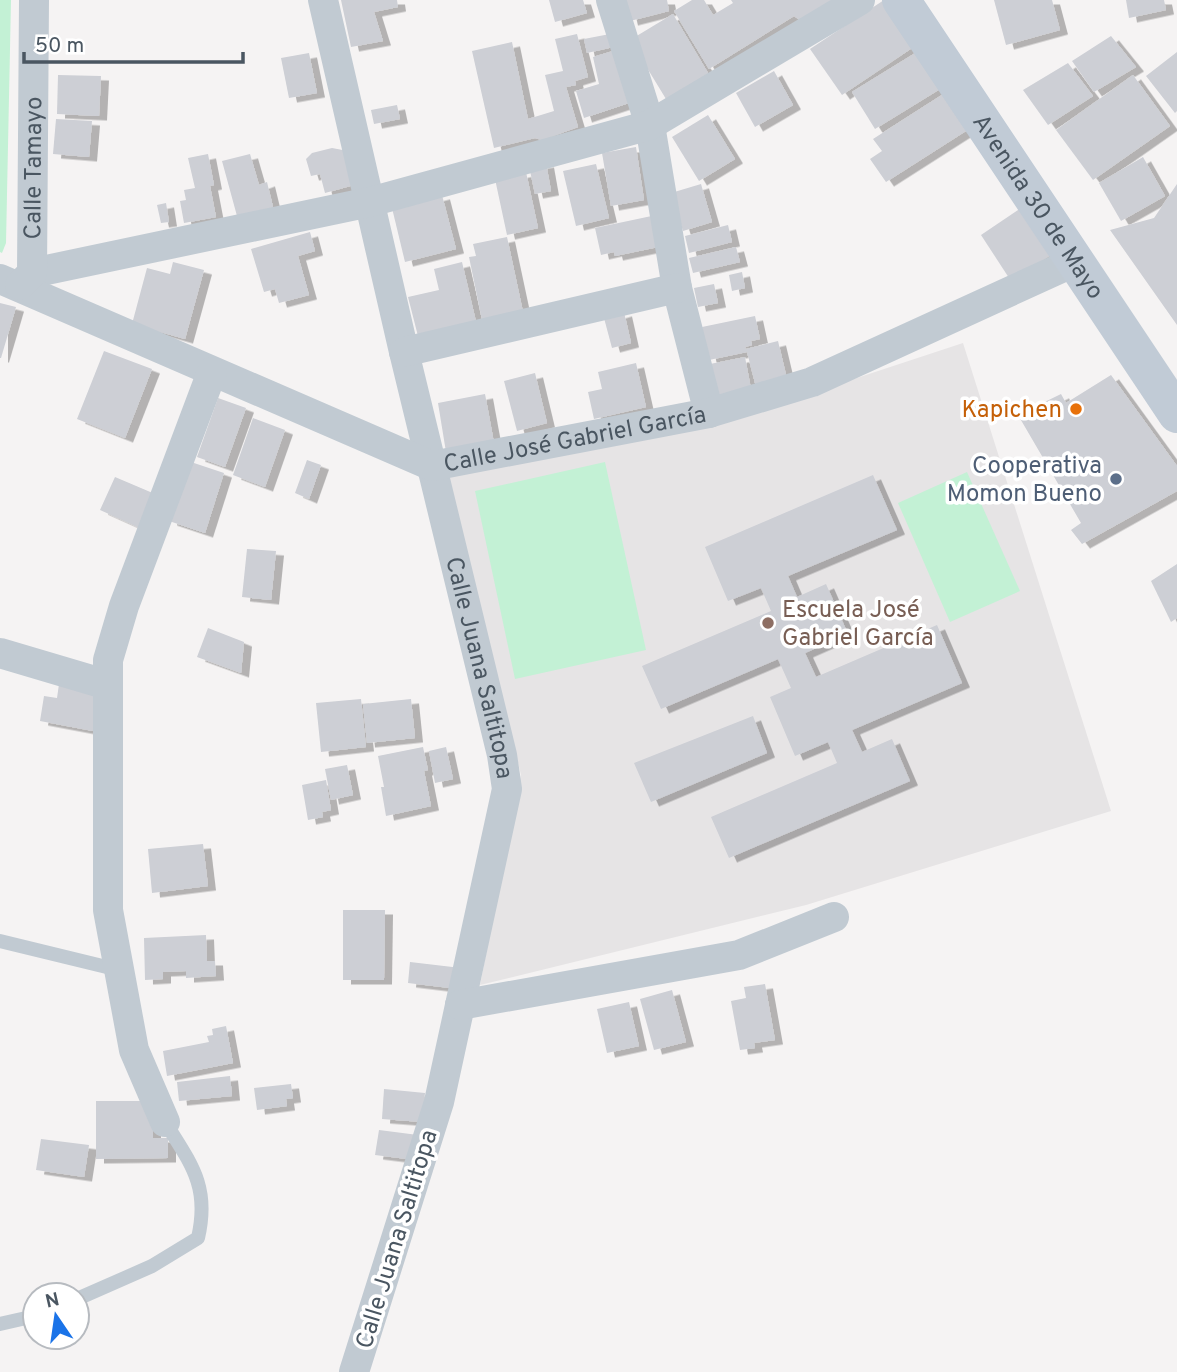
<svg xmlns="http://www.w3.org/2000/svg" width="1177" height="1372" viewBox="0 0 1177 1372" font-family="Overpass,sans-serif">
<defs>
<filter id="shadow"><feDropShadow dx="8" dy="4.5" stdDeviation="0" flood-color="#0004"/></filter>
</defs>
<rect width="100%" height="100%" fill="#f5f3f3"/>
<!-- education -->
<polygon fill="#e6e4e5" points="963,343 1111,811 806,905 480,985 521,775 447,471 757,411"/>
<!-- green -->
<g fill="#c3f1d5">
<polygon points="0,0 11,0 6,243 2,253 0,252"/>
<polygon points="605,462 646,650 515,679 475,491"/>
<polygon points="967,472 1020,591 950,622 898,503"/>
</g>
<!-- building -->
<g fill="#cdcfd5" filter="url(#shadow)">
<polygon points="341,0 397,0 398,7 374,12 383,41 351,47"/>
<polygon points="549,0 583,0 587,13 555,22"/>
<polygon points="625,0 667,0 669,11 630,21"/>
<polygon points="692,0 704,0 713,15 733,3 731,0 839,0 804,23 794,16 709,69 674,11"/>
<polygon points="884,0 915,46 842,95 810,49"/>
<polygon points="994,0 1052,0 1060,30 1006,45"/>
<polygon points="1126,0 1164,0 1166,10 1129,18"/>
<polygon points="673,14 708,73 666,99 630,40"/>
<polygon points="615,33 618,46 587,53 584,39"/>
<polygon points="577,34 588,77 575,81 576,85 566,87 578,127 542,140 535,138 494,148 472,51 512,42 528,119 554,111 545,75 563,71 555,39"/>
<polygon points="1111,36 1136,67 1094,92 1072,61"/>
<polygon points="623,48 641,99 584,118 576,91 599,84 593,57"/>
<polygon points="917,52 940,89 875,129 852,92"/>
<polygon points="1177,52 1177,111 1175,113 1146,76"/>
<polygon points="309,53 317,93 289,98 281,58"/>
<polygon points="1068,63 1093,96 1048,125 1023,90"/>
<polygon points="774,71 793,105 755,127 736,93"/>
<polygon points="58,75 101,76 99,116 57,114"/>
<polygon points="1133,75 1170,126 1093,180 1056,130"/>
<polygon points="945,93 969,129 886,182 870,159 882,151 873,139"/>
<polygon points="397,105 400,119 374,124 371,110"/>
<polygon points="708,115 735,159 699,181 672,137"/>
<polygon points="56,119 92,121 89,157 53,154"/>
<polygon points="636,147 644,200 611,206 602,153"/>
<polygon points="332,148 348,151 354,185 325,193 320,174 311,176 306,159 312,153"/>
<polygon points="208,154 214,185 210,186 216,217 184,223 180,201 186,200 184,190 195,188 188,158"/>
<polygon points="250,154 259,185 267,182 273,207 237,216 222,161"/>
<polygon points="1143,157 1165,196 1121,221 1099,183"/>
<polygon points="546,163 551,191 535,194 529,166"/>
<polygon points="596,164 609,218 576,226 563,171"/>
<polygon points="526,172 538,228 507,235 495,179"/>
<polygon points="701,184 712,222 683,231 671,193"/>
<polygon points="1177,184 1177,325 1110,230 1154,218"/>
<polygon points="442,195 456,249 405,262 392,208"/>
<polygon points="166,203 169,222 161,223 157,205"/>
<polygon points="1024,206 1055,252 1011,281 981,235"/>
<polygon points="661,214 668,245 615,256 614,252 601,255 595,228"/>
<polygon points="728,225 732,242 689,253 685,236"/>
<polygon points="310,232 315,251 298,256 309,295 279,303 275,289 264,292 251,249"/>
<polygon points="507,237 523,312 482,320 469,257 476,256 473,244"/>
<polygon points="736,247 740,262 693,273 689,258"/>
<polygon points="173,262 204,270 185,339 132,324 147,268 170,274"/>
<polygon points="462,262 477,326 419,340 408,297 439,290 434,269"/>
<polygon points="742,272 745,288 732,291 729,275"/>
<polygon points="714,284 718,303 698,307 694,288"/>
<polygon points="0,303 16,307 1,358 0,358"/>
<polygon points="624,312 631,343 612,348 604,318"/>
<polygon points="755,316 760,339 751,341 752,345 745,347 746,349 778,341 787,379 756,387 747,352 709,360 702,327"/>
<polygon points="104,351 152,369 125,438 77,419"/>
<polygon points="745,357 751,389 715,396 710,364"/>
<polygon points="636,363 646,407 594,419 588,392 602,389 598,372"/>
<polygon points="535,373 547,423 517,431 504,381"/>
<polygon points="1111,375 1177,466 1177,491 1082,544 1071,530 1081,523 1018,415 1061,394 1066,403"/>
<polygon points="485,394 494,443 446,452 438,403"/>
<polygon points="218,398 246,408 225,467 197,457"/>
<polygon points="253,418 285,430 265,487 233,475"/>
<polygon points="307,460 321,465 309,499 295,493"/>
<polygon points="188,461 224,473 205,533 169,521"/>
<polygon points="873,475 897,530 788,576 797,597 826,584 848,634 805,653 816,677 937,625 962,683 852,730 862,752 892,739 910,781 729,858 711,817 837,763 828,742 795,756 770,697 791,688 778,659 661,709 642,666 771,611 761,588 728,601 705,547"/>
<polygon points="115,477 155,494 140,528 100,510"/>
<polygon points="247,549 276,551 271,600 242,597"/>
<polygon points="1177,564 1177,618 1171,622 1151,581"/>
<polygon points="208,628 244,642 241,673 197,657"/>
<polygon points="59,684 100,692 93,731 40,721 44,696 57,698"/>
<polygon points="361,699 366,747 321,752 316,703"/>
<polygon points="411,699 415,738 367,743 363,704"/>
<polygon points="753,716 767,753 651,802 634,763"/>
<polygon points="423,747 428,770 424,771 431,806 386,816 381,787 384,787 378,756"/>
<polygon points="446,747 453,779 435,783 429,751"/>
<polygon points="347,765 353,795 331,800 325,769"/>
<polygon points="326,780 331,810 322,812 323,817 308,820 302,785"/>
<polygon points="203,844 208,886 152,893 148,849"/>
<polygon points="343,910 385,910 384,980 343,980"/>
<polygon points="206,935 207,961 215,961 216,976 186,978 186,971 163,972 163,979 145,980 144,938"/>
<polygon points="410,962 461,968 458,989 408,983"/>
<polygon points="765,984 775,1040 754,1043 755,1048 740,1050 731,1001 746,998 744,987"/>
<polygon points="672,990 686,1042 654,1050 640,999"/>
<polygon points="629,1002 639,1046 607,1053 597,1009"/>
<polygon points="226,1026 233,1063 167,1076 163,1051 209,1042 207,1036 213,1035 212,1029"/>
<polygon points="230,1076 232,1096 179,1101 177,1082"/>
<polygon points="291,1084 293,1098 286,1099 287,1106 257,1110 254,1088"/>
<polygon points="384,1089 425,1093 422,1122 382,1119"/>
<polygon points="96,1101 153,1101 153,1138 168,1138 168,1158 96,1159"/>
<polygon points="379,1130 418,1135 415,1160 375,1155"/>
<polygon points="41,1139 89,1145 84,1177 36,1170"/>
</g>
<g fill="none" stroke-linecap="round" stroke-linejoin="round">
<!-- lane -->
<g stroke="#c1cad2" stroke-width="14">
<polyline points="0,941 119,970"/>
<path d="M77 1299 152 1266 198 1238C210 1186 191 1164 165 1122"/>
<polyline points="0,1324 35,1316"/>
</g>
<!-- street -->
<g stroke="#c1cad2" stroke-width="30">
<path id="s1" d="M323 0 404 352 502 755 507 789 439 1102 354 1372"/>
<polyline points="611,0 650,125 677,288 709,413"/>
<polyline points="32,273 370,202 650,125 860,0"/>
<path id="s2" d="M0 279 432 466 709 413 812 382 1074 262"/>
<path id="s3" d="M20 285 32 273 34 0"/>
<polyline points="404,352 677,288"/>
<polyline points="0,653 108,685"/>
<polyline points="460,1005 739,955 834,917"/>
<polyline points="165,1122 134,1050 108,910 108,660 124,606 212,372"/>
</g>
<!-- secondary -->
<path stroke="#c1cbd6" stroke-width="38" id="s4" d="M901 0 1177 414"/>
</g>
<!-- markers -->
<circle fill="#e8710a" stroke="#fff" stroke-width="2.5" cx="1076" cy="409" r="7"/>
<circle fill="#5c6f8a" stroke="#fff" stroke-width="2.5" cx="1116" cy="479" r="7"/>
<circle fill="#8d6e63" stroke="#fff" stroke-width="2.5" cx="768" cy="623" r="7"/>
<g text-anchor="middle" stroke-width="7" stroke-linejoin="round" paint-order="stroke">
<!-- street labels -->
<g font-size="24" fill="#4a5661" stroke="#fff">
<text dy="8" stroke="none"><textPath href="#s3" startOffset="122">Calle Tamayo</textPath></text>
<text dy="8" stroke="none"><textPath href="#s4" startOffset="248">Avenida 30 de Mayo</textPath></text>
<text dy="8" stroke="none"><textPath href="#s2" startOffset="616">Calle José Gabriel García</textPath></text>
<text dy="8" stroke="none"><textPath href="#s1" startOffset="686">Calle Juana Saltitopa</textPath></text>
<text transform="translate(396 1239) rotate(-73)" y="8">Calle Juana Saltitopa</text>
</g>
<!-- food labels -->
<g font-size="24" fill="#c56008" stroke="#fff" text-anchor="end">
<text x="1062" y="417">Kapichen</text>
</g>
<!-- service labels -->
<g font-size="24" fill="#4e5e75" stroke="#fff" text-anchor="end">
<text x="1102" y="473">Cooperativa<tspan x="1102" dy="28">Momon Bueno</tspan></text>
</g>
<!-- education labels -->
<g font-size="24" fill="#785e54" stroke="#fff" text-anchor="start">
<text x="782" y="617">Escuela José<tspan x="782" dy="28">Gabriel García</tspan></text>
</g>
</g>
<!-- north arrow -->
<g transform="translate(56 1316) rotate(347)"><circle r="33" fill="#ffffff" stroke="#b7bbc0" stroke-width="2"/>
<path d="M0-5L12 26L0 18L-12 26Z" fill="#1a73e8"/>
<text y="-10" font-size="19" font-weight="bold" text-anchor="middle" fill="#4a5661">N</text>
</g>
<!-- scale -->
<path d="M24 52v10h219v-10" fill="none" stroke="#4a5661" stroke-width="3.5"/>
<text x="35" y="52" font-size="21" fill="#4a5661" stroke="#ffffff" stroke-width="5" paint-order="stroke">50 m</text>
</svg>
